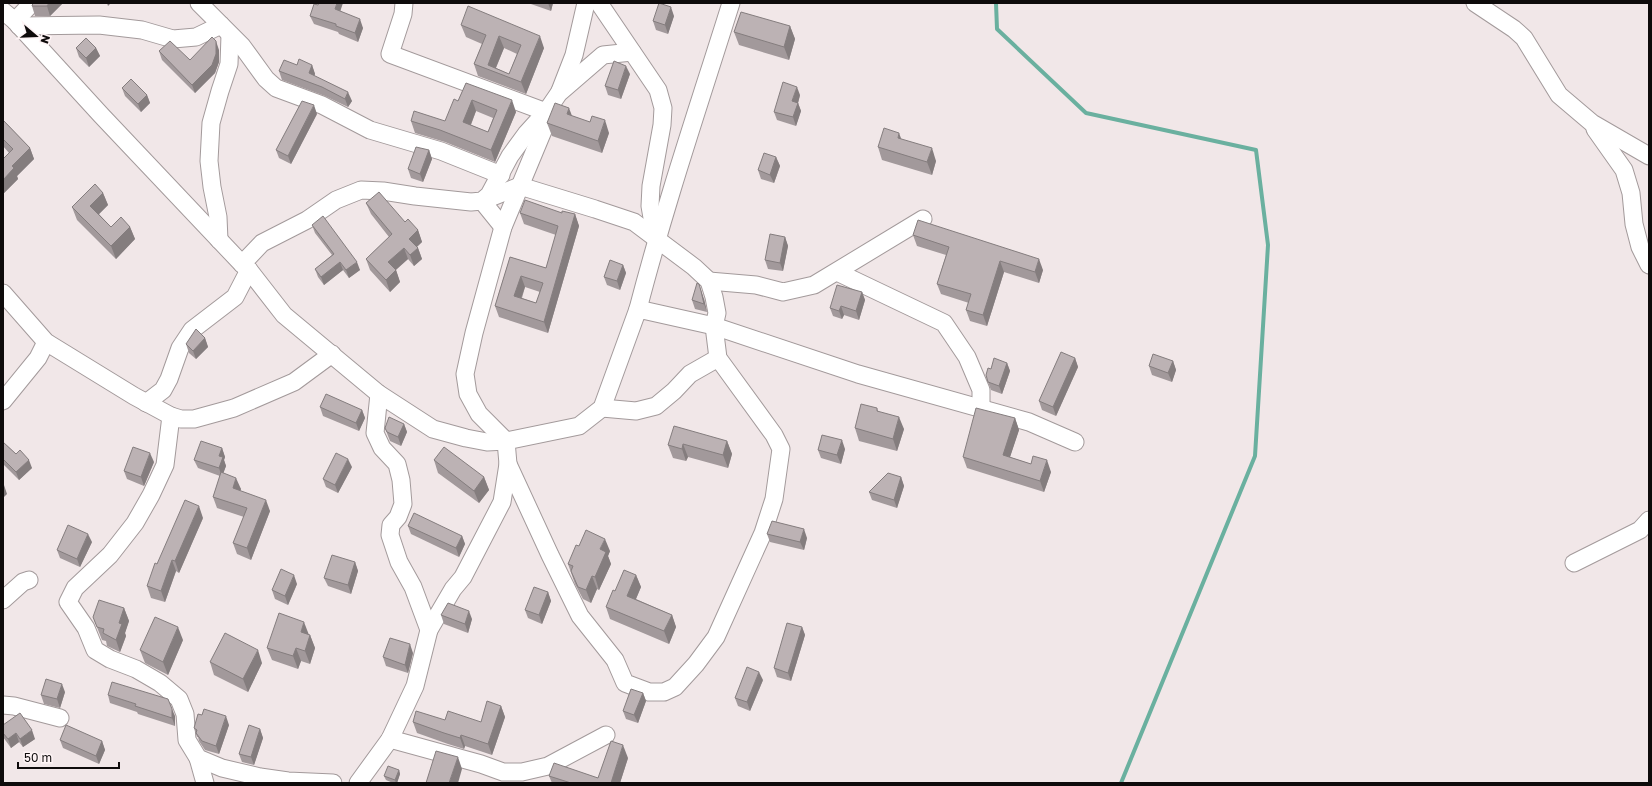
<svg xmlns="http://www.w3.org/2000/svg" width="1652" height="786" viewBox="0 0 1652 786" font-family="'Golos Text',sans-serif">
<rect width="100%" height="100%" fill="#f1e7e8"/>
<g fill="none" stroke-linecap="round" stroke-linejoin="round">
<!-- stream -->
<polyline stroke="#6ab09f" stroke-width="4" points="996,3 997,29 1086,113 1256,150 1268,245 1255,456 1121,783"/>
<defs>
<g id="minor">
<polyline points="199,3 242,46 266,79 276,88 322,105 370,130 441,151 501,175"/>
<polyline points="404,3 403,14 390,54 546,112"/>
<polyline points="599,3 658,90 663,108 662,125 651,186 650,206 655,235"/>
<polyline points="1475,3 1514,29 1524,38 1559,95 1592,123 1649,156"/>
<polyline points="3,11 15,21 101,115 242,264"/>
<polyline points="15,21 32,3"/>
<polyline points="19,26 99,25 142,30 173,39 196,37 221,25"/>
<polyline points="632,52 603,55 559,93 546,112 526,134 510,156 489,195 482,201 471,202 415,196 383,191 361,190 336,200 307,220 262,243 242,264 249,270 284,315 379,394 433,429 466,438 487,442 506,441 579,426 602,408 638,309 714,326 858,374 1029,422 1075,442"/>
<polyline points="560,91 574,55 586,3"/>
<polyline points="1595,129 1624,170 1631,193 1634,224 1640,247 1649,265"/>
<polyline points="503,227 482,201 520,186 595,209 634,222 694,267 709,281 714,297 717,313 714,326 718,358 774,435 781,449 774,499 763,533 716,637 696,664 675,687 664,692 649,692 625,683 615,660 580,616 550,555 508,464"/>
<polyline points="219,240 218,217 212,187 209,161 211,123 220,91 229,64 230,35"/>
<polyline points="837,272 944,323 967,357 981,390 981,408"/>
<polyline points="709,281 756,285 783,292 814,285 923,219"/>
<polyline points="3,293 46,342 134,396 171,416 181,419 194,419 234,408 294,382 332,354"/>
<path d="M638 309C665 205 699 105 731 3"/>
<polyline points="379,394 375,433 382,448 397,464 401,480 403,504 398,517 391,525 390,535 399,562 413,587 429,630"/>
<polyline points="3,401 38,358 46,342"/>
<polyline points="146,403 163,390 169,379 180,348 192,330 235,297 249,270"/>
<polyline points="602,408 636,411 656,406 674,391 690,374 718,358"/>
<polyline points="171,416 165,465 151,495 135,523 110,555 75,588 68,602 86,628 95,650 110,659 136,669 160,683 179,699 185,714 187,740 198,758 222,768 260,777 288,781 333,783"/>
<polyline points="1574,563 1640,530 1649,520"/>
<polyline points="3,600 23,582 29,580"/>
<polyline points="3,705 14,706 60,718"/>
<polyline points="390,739 481,764 503,772 522,772 548,766 606,735"/>
<polyline points="198,758 205,783"/>
<polyline points="358,783 390,739 415,686 429,630 453,589 463,577 502,502 508,464 506,441 479,414 468,394 465,374 474,333 503,227 550,114"/>
</g>
</defs>
<!-- minor casing -->
<use href="#minor" stroke="#a39a9b" stroke-width="19"/>
<!-- minor -->
<use href="#minor" stroke="#fff" stroke-width="17"/>
</g>
<!-- wall -->
<g fill="#a2999b" fill-rule="evenodd">
<polygon points="63,3 50,16 35,16 32,6"/>
<polygon points="528,3 553,3 551,11"/>
<polygon points="318,5 341,11 363,28 358,42 339,34 338,32 314,24 310,16"/>
<polygon points="674,16 668,34 656,30 653,21"/>
<path d="M461 25 544 48 526 94 478 76 474 64 482 44 466 37ZM504 48 517 54 509 74 496 68Z"/>
<polygon points="790,26 795,39 789,60 739,45 734,32"/>
<polygon points="76,48 96,48 100,56 89,67 79,57"/>
<polygon points="219,50 219,62 215,73 195,93 162,60 159,51 190,60"/>
<polygon points="297,65 312,65 315,74 314,76 352,101 348,107 325,96 282,80 279,71"/>
<polygon points="630,74 621,99 608,95 605,86"/>
<path d="M466 83 516 112 495 162 445 142 415 133 411 121H445L458 101ZM476 111 493 118 488 132 471 125Z"/>
<polygon points="122,88 147,95 150,103 141,112 125,96"/>
<polygon points="800,95 798,103 801,111 796,126 777,120 774,112"/>
<polygon points="317,114 291,164 279,158 276,150"/>
<polygon points="572,116 609,133 602,153 552,136 547,123"/>
<polygon points="3,120 30,148 34,159 17,176 18,179 3,194 3,159 9,153 3,146"/>
<polygon points="901,139 936,161 932,175 882,160 878,147"/>
<polygon points="429,150 432,159 423,182 411,178 408,169"/>
<polygon points="776,157 780,166 774,183 761,179 758,170"/>
<polygon points="103,193 108,205 99,214 111,227 130,227 135,239 116,259 77,220 72,207"/>
<polygon points="366,203 405,222 418,230 422,242 417,247 418,248 422,259 414,266 408,259 396,270 400,282 390,292 370,270 366,259 389,237 371,214"/>
<path d="M520 213H562L575 214 579 226 548 333 499 317 495 306 510 257 546 268 556 235 524 224ZM525 287 540 292 536 303 522 298Z"/>
<polygon points="312,225 360,270 349,278 343,270 324,285 318,277 315,269 332,255 315,233"/>
<polygon points="913,235 1043,270 1039,283 1004,272 987,326 970,321 966,310 969,303 941,294 937,284 946,255 917,246"/>
<polygon points="785,237 788,246 783,271 768,269 765,260"/>
<polygon points="623,265 626,273 620,290 607,285 604,277"/>
<polygon points="862,292 865,300 859,320 844,315 842,319 833,316 830,308"/>
<polygon points="704,299 707,312 695,309 692,300"/>
<polygon points="205,338 208,347 196,359 189,353 186,344"/>
<polygon points="1075,358 1078,367 1056,416 1042,410 1039,401"/>
<polygon points="1173,361 1176,370 1172,382 1152,375 1149,366"/>
<polygon points="1007,363 1010,371 1002,394 991,390 988,382 991,369"/>
<polygon points="320,407 362,410 365,418 359,431 323,416"/>
<polygon points="877,408 878,411 904,429 897,451 859,441 855,428"/>
<polygon points="1015,418 1019,430 1010,457 1031,464 1051,472 1044,492 967,468 963,457"/>
<polygon points="404,424 407,432 401,446 390,441 385,428"/>
<polygon points="727,441 732,454 728,468 688,457 686,461 673,458 668,445"/>
<polygon points="3,442 16,454 32,468 19,480 3,464"/>
<polygon points="222,448 225,457 224,460 226,466 223,473 241,489 240,491 270,511 251,560 237,554 233,543 244,517 217,508 213,497 220,476 198,468 194,460"/>
<polygon points="845,449 841,464 821,458 818,450"/>
<polygon points="434,460 484,477 489,490 479,503 438,473"/>
<polygon points="154,462 144,486 127,479 124,471"/>
<polygon points="352,467 338,493 326,487 323,479"/>
<polygon points="901,477 904,486 897,508 872,500 869,492"/>
<polygon points="203,518 179,573 176,571 165,602 151,598 147,586 157,564"/>
<polygon points="408,526 462,536 465,544 459,557 411,534"/>
<polygon points="767,534 807,538 804,550 770,542"/>
<polygon points="92,542 80,567 60,558 57,550"/>
<polygon points="579,546 610,551 608,556 611,564 599,590 597,589 591,603 583,599 575,584 568,564"/>
<polygon points="355,562 358,571 351,594 328,586 324,578"/>
<polygon points="636,575 641,587 636,599 672,615 676,627 669,644 610,619 606,607 615,591"/>
<polygon points="297,584 288,605 275,599 272,590"/>
<polygon points="548,592 551,601 542,624 528,618 525,610"/>
<polygon points="124,608 129,621 125,633 126,636 120,652 107,646 106,641 102,640 93,617"/>
<polygon points="441,615 472,619 468,633 444,624"/>
<polygon points="802,627 805,635 791,681 777,677 774,668"/>
<polygon points="309,635 310,635 315,648 310,664 301,661 298,669 272,660 267,648"/>
<polygon points="183,640 168,675 145,663 140,650"/>
<polygon points="413,653 408,673 386,666 383,657"/>
<polygon points="210,662 262,663 248,692 214,675"/>
<polygon points="763,680 750,711 738,706 735,698"/>
<polygon points="65,692 60,708 44,704 41,695"/>
<polygon points="643,693 646,701 638,723 626,719 623,711"/>
<polygon points="108,695 175,716 175,726 138,714 137,712 110,703"/>
<polygon points="501,706 505,717 492,755 465,746 464,749 448,744 417,733 413,722 445,720 481,722"/>
<polygon points="3,725 35,739 23,747 19,742 11,748 3,737"/>
<polygon points="229,725 219,754 205,750 199,741 198,737 197,737 194,728"/>
<polygon points="260,729 263,738 254,765 242,762 239,754"/>
<polygon points="60,740 102,741 105,750 99,764 63,748"/>
<polygon points="628,758 620,783 552,783 549,776 598,778"/>
<polygon points="399,770 400,774 397,783 393,783 386,780 384,776"/>
</g>
<!-- shaded-wall -->
<g fill="#847d7e">
<polygon points="49,3 63,3 50,16 47,6"/>
<polygon points="107,3 111,3 108,6"/>
<polygon points="337,3 343,3 338,18 335,9"/>
<polygon points="548,3 553,3 551,11"/>
<polygon points="671,7 674,16 668,34 665,25"/>
<polygon points="360,19 363,28 358,42 355,33"/>
<polygon points="790,26 795,39 789,60 784,47"/>
<polygon points="499,36 504,48 494,72 488,65"/>
<polygon points="540,36 544,48 526,94 521,82"/>
<polygon points="216,41 219,50 219,62 215,73 195,93 192,85"/>
<polygon points="96,48 100,56 89,67 86,58"/>
<polygon points="312,65 315,74 312,81 309,73"/>
<polygon points="626,66 630,74 621,99 618,90"/>
<polygon points="797,87 800,95 798,103 801,111 796,126 793,117 792,101"/>
<polygon points="348,92 352,101 348,107 345,99"/>
<polygon points="147,95 150,103 141,112 138,104"/>
<polygon points="472,100 476,111 467,134 463,122"/>
<polygon points="512,100 516,112 495,162 491,150"/>
<polygon points="314,105 317,114 291,164 288,156"/>
<polygon points="569,108 574,121 567,114"/>
<polygon points="605,120 609,133 602,153 598,141"/>
<polygon points="899,133 904,146 898,138"/>
<polygon points="30,148 34,159 17,176 18,179 3,194 3,180 12,166"/>
<polygon points="932,148 936,161 932,175 927,162"/>
<polygon points="429,150 432,159 423,182 420,174"/>
<polygon points="776,157 780,166 774,183 770,175"/>
<polygon points="103,193 108,205 95,218 90,206"/>
<polygon points="575,214 579,226 548,333 544,322"/>
<polygon points="130,227 135,239 116,259 111,246"/>
<polygon points="418,230 422,242 413,250 409,239"/>
<polygon points="785,237 788,246 783,271 780,263"/>
<polygon points="404,248 408,259 392,273 388,262"/>
<polygon points="418,248 422,259 414,266 410,255"/>
<polygon points="1039,259 1043,270 1039,283 1035,272"/>
<polygon points="1000,261 1004,272 987,326 983,315"/>
<polygon points="340,262 343,270 324,285 321,277"/>
<polygon points="357,262 360,270 349,278 346,270"/>
<polygon points="623,265 626,273 620,290 617,281"/>
<polygon points="396,270 400,282 390,292 386,280"/>
<polygon points="521,276 525,287 518,307 514,296"/>
<polygon points="699,284 704,299 707,312 704,304"/>
<polygon points="862,292 865,300 859,320 856,311"/>
<polygon points="841,306 844,315 842,319 839,311"/>
<polygon points="205,338 208,347 196,359 193,351"/>
<polygon points="1075,358 1078,367 1056,416 1053,407"/>
<polygon points="1173,361 1176,370 1172,382 1168,373"/>
<polygon points="1007,363 1010,371 1002,394 999,386"/>
<polygon points="362,410 365,418 359,431 356,423"/>
<polygon points="899,417 904,429 897,451 893,439"/>
<polygon points="1015,418 1019,430 1007,466 1003,455"/>
<polygon points="404,424 407,432 401,446 398,437"/>
<polygon points="842,440 845,449 841,464 837,455"/>
<polygon points="727,441 732,454 728,468 723,455"/>
<polygon points="683,444 688,457 686,461 682,449"/>
<polygon points="222,448 225,457 224,460 226,466 222,477 219,468 219,456"/>
<polygon points="150,453 154,462 144,486 141,477"/>
<polygon points="348,459 352,467 338,493 335,485"/>
<polygon points="29,460 32,468 19,480 16,472"/>
<polygon points="1047,460 1051,472 1044,492 1040,481"/>
<polygon points="484,477 489,490 479,503 474,491"/>
<polygon points="901,477 904,486 897,508 894,500"/>
<polygon points="236,478 241,489 237,500 233,488"/>
<polygon points="4,485 7,494 3,498 3,486"/>
<polygon points="266,500 270,511 251,560 247,548"/>
<polygon points="199,506 203,518 179,573 175,561"/>
<polygon points="804,529 807,538 804,550 800,542"/>
<polygon points="88,534 92,542 80,567 77,559"/>
<polygon points="462,536 465,544 459,557 456,548"/>
<polygon points="605,539 610,551 608,556 611,564 599,590 595,577 600,549"/>
<polygon points="172,560 176,571 165,602 161,591"/>
<polygon points="355,562 358,571 351,594 348,585"/>
<polygon points="294,575 297,584 288,605 285,596"/>
<polygon points="636,575 641,587 632,608 627,596"/>
<polygon points="592,576 597,589 591,603 586,590"/>
<polygon points="548,592 551,601 542,624 539,615"/>
<polygon points="124,608 129,621 125,633 126,636 120,652 116,640 119,623"/>
<polygon points="469,611 472,619 468,633 465,624"/>
<polygon points="672,615 676,627 669,644 664,631"/>
<polygon points="304,622 309,635 306,645 301,632"/>
<polygon points="178,627 183,640 168,675 163,662"/>
<polygon points="802,627 805,635 791,681 788,673"/>
<polygon points="310,635 315,648 310,664 305,651"/>
<polygon points="410,644 413,653 408,673 405,665"/>
<polygon points="296,648 301,661 298,669 293,656"/>
<polygon points="258,650 262,663 248,692 243,679"/>
<polygon points="759,672 763,680 750,711 747,702"/>
<polygon points="62,684 65,692 60,708 57,699"/>
<polygon points="643,693 646,701 638,723 634,715"/>
<polygon points="501,706 505,717 492,755 488,744"/>
<polygon points="172,709 175,716 175,726 172,718"/>
<polygon points="226,716 229,725 219,754 216,746"/>
<polygon points="260,729 263,738 254,765 251,757"/>
<polygon points="32,730 35,739 23,747 20,739"/>
<polygon points="16,733 19,742 11,748 8,739"/>
<polygon points="461,735 465,746 464,749 460,738"/>
<polygon points="102,741 105,750 99,764 96,756"/>
<polygon points="623,745 628,758 620,783 611,783"/>
<polygon points="458,757 462,769 458,783 449,783"/>
<polygon points="399,770 400,774 397,783 396,783 395,780"/>
</g>
<!-- building -->
<g fill="#bcb2b4" stroke="#847d7e" fill-rule="evenodd">
<polygon points="33,3 49,3 47,6 32,6"/>
<polygon points="319,3 337,3 335,9 360,19 355,33 336,26 336,24 310,16 314,4 318,5"/>
<polygon points="659,3 671,7 665,25 653,21"/>
<path d="M468 6 540 36 521 82 474 64 486 35 461 25ZM499 36 521 45 509 74 488 65Z"/>
<polygon points="741,12 790,26 784,47 734,32"/>
<polygon points="212,37 216,41 216,54 212,65 192,85 159,51 170,41 190,60"/>
<polygon points="86,38 96,48 86,58 76,48"/>
<polygon points="299,59 312,65 309,73 348,92 345,99 322,87 279,71 284,60 297,65"/>
<polygon points="614,61 626,66 618,90 605,86"/>
<polygon points="131,79 147,95 138,104 122,88"/>
<polygon points="783,82 797,87 792,101 798,103 793,117 774,112"/>
<path d="M466 83 512 100 491 150 440 130 411 121 414 111 445 121 454 99 458 101ZM472 100 497 110 488 132 463 122Z"/>
<polygon points="302,101 314,105 288,156 276,150"/>
<polygon points="555,103 569,108 567,114 590,122 592,116 605,120 598,141 547,123"/>
<polygon points="3,120 30,148 12,166 14,168 3,180 3,159 13,149 3,139"/>
<polygon points="884,128 899,133 898,138 932,148 927,162 878,147"/>
<polygon points="416,147 429,150 420,174 408,169"/>
<polygon points="764,153 776,157 770,175 758,170"/>
<polygon points="95,184 103,193 90,206 111,227 121,217 130,227 111,246 72,207"/>
<polygon points="379,192 405,222 408,219 418,230 409,239 418,248 410,255 404,248 388,262 396,270 386,280 366,259 392,234 366,203"/>
<path d="M525 200 562 213V211L575 214 544 322 495 306 510 257 546 268 558 226 520 213ZM521 276 543 283 536 303 514 296Z"/>
<polygon points="323,216 357,262 346,270 340,262 321,277 315,269 334,254 312,225"/>
<polygon points="918,220 1039,259 1035,272 1000,261 983,315 966,310 971,294 937,284 949,247 913,235"/>
<polygon points="770,234 785,237 780,263 765,260"/>
<polygon points="610,260 623,265 617,281 604,277"/>
<polygon points="697,283 699,284 701,291 704,304 692,300"/>
<polygon points="837,285 862,292 856,311 841,306 839,311 830,308"/>
<polygon points="196,329 205,338 193,351 186,344"/>
<polygon points="1061,352 1075,358 1053,407 1039,401"/>
<polygon points="1153,354 1173,361 1168,373 1149,366"/>
<polygon points="994,358 1007,363 999,386 988,382 986,375 988,368 991,369"/>
<polygon points="326,394 362,410 356,423 320,407"/>
<polygon points="861,404 877,408 877,411 899,417 893,439 855,428"/>
<polygon points="976,408 1015,418 1003,455 1031,464 1033,456 1047,460 1040,481 963,457"/>
<polygon points="389,417 404,424 398,437 387,432 385,428"/>
<polygon points="674,426 727,441 723,455 683,444 682,449 668,445"/>
<polygon points="822,435 842,440 837,455 818,450"/>
<polygon points="201,441 222,448 219,456 223,457 219,468 194,460"/>
<polygon points="3,442 16,454 20,450 29,460 16,472 3,459"/>
<polygon points="133,447 150,453 141,477 124,471"/>
<polygon points="444,447 484,477 474,491 434,460"/>
<polygon points="336,453 348,459 335,485 323,479"/>
<polygon points="221,472 236,478 233,488 266,500 247,548 233,543 247,508 213,497"/>
<polygon points="888,473 901,477 894,500 869,492"/>
<polygon points="185,500 199,506 175,561 172,560 161,591 147,586 155,563 157,564"/>
<polygon points="414,513 462,536 456,548 408,526"/>
<polygon points="772,521 804,529 800,542 767,534"/>
<polygon points="68,525 88,534 77,559 57,550"/>
<polygon points="586,530 605,539 600,549 606,552 595,577 592,576 586,590 578,587 571,571 573,566 568,564 576,545 579,546"/>
<polygon points="332,555 355,562 348,585 324,578"/>
<polygon points="281,569 294,575 285,596 272,590"/>
<polygon points="624,570 636,575 627,596 672,615 664,631 606,607 613,590 615,591"/>
<polygon points="534,587 548,592 539,615 525,610"/>
<polygon points="99,600 124,608 119,623 122,624 116,640 103,633 104,629 97,627 93,617"/>
<polygon points="448,603 469,611 465,624 441,615"/>
<polygon points="279,613 304,622 301,632 310,635 305,651 296,648 293,656 267,648"/>
<polygon points="155,617 178,627 163,662 140,650"/>
<polygon points="787,623 802,627 788,673 774,668"/>
<polygon points="225,633 258,650 243,679 210,662"/>
<polygon points="390,638 410,644 405,665 383,657"/>
<polygon points="747,667 759,672 747,702 735,698"/>
<polygon points="46,679 62,684 57,699 41,695"/>
<polygon points="112,682 168,699 172,709 172,718 135,706 136,704 108,695"/>
<polygon points="631,689 643,693 634,715 623,711"/>
<polygon points="487,701 501,706 488,744 461,735 460,738 444,733 413,722 416,711 445,720 448,711 481,722"/>
<polygon points="204,709 226,716 216,746 202,741 196,733 197,730 194,728 198,714 202,715"/>
<polygon points="20,713 32,730 20,739 16,733 8,739 3,733 3,725"/>
<polygon points="66,725 102,741 96,756 60,740"/>
<polygon points="249,725 260,729 251,757 239,754"/>
<polygon points="611,741 623,745 611,783 571,783 549,776 554,763 598,778"/>
<polygon points="436,751 458,757 449,783 426,783"/>
<polygon points="388,766 399,770 395,780 384,776"/>
</g>
<!-- border -->
<rect width="1652" height="786" fill="none" stroke="#0e0b0b" stroke-width="8"/>
<!-- north arrow -->
<g transform="translate(36 36) rotate(109)" stroke="#fef4f5" stroke-width="3" paint-order="stroke">
<path d="M0-3L7 15L0 10L-7 15Z" fill="#0e0b0b"/>
<text y="-6" font-size="11" font-weight="bold" text-anchor="middle" fill="#0e0b0b">N</text>
</g>
<!-- scale -->
<path d="M18 762v6h101v-6" fill="none" stroke="#0e0b0b" stroke-width="2"/>
<text x="24" y="762" font-size="12" fill="#0e0b0b" stroke="#fef4f5" stroke-width="3" paint-order="stroke">50 m</text>
</svg>
